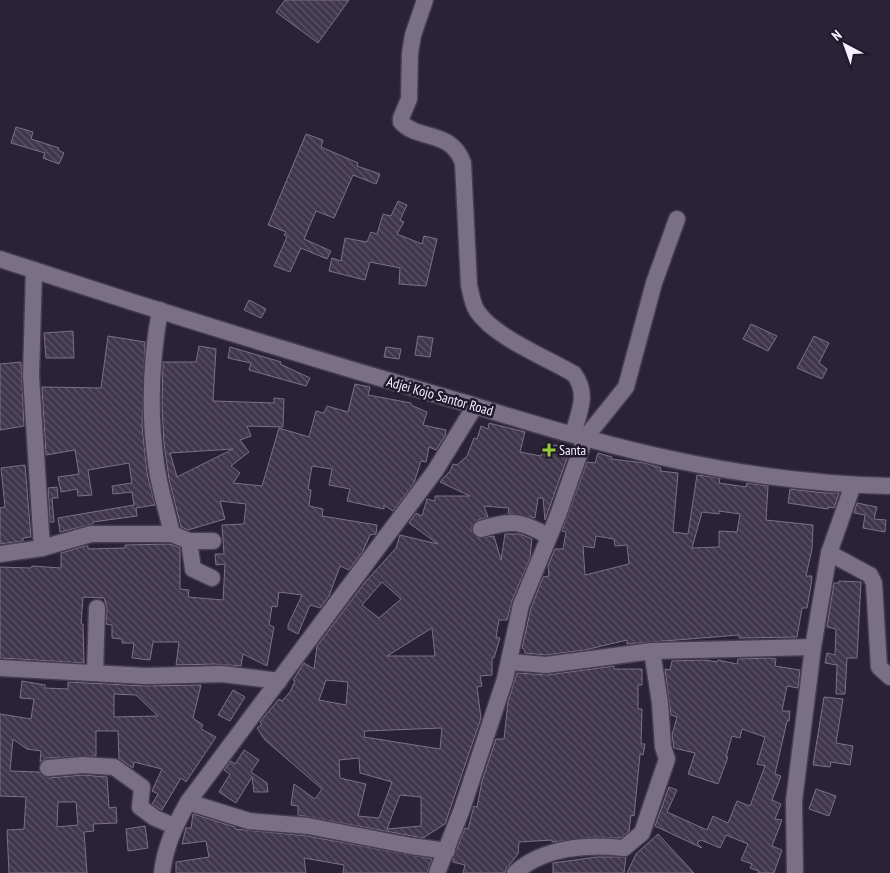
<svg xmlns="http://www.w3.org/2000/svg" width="890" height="873" viewBox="0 0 890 873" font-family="'PT Sans Narrow',sans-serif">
<defs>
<pattern id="building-back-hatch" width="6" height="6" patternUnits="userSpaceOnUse" patternTransform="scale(1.25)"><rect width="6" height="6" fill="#40374c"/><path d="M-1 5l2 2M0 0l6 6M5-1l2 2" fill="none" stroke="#5c5467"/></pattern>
</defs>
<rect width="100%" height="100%" fill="#2a2236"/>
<!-- building -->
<g fill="url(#building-back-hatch)" stroke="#7b718a" fill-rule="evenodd">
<polygon points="285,0 349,0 318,43 276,12"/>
<polygon points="16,127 33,132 31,139 59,148 58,150 64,153 59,164 43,158 45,153 11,143"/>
<polygon points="306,134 323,140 321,147 358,163 357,166 380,174 376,184 353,175 334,218 316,211 304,239 331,251 327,259 301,248 290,272 274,266 287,237 284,235 286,232 268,225"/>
<polygon points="398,201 407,205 400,220 404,222 397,234 422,244 424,236 437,239 426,286 399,284 400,268 370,262 365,280 329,271 332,258 341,261 345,238 367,242 371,232 377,234 383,214 391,216"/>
<polygon points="249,300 266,309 261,318 244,310"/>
<polygon points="751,324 777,336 768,351 743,339"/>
<polygon points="73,331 74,358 46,358 44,333"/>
<polygon points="108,336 145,342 142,426 147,473 155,505 136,508 137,516 93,522 93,524 60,532 58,518 134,505 132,492 113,494 112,486 132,483 129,463 88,470 92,495 78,496 77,489 61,492 58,477 79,474 75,450 46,455 42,387 101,388"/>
<polygon points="418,336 433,338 430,357 415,355"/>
<polygon points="814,336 829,343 819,363 827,369 822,379 797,368"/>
<path d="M199 346 216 349 213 401 274 403V398L284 399 283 427 247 426 251 436 240 440 249 452 231 466 240 473 233 483 262 486 279 428 309 437 316 411 324 413 327 406 348 412 355 384 370 387 368 395 411 403V405L427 412 423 425 446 430 445 436 436 450 429 447 426 462 421 461 414 483 393 511 384 505V509L347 501 350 489 329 485 332 469 312 466 308 489 311 490 309 506 323 509 322 516 377 525 376 534 370 535 363 551 349 570 340 566 329 596 320 608 310 605 298 634 288 629V625L302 595 279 592 277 607 272 606 269 625 274 627 267 666 243 654 241 666 214 664 176 665 179 642H153L150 660 132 658 134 643H122V639L112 638V625L106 624 107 608 104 598 83 597 81 624H83L84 663 0 658V567L31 568 32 566 61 568V553L85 546H88V549L125 548V545L170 544 180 548V589L189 590 188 597 223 600 225 564 216 565 215 554H224L222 525 244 524 246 504 220 501 225 519 188 530 181 527 169 479 164 443 162 406 163 362H196ZM233 449 177 477 170 453Z"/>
<polygon points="230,347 281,362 280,364 310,378 306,386 249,370 251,363 228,358"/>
<polygon points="386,347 401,349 399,359 384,357"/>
<polygon points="21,362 24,426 0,430 0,364"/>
<path d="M489 423 525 432 520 452 541 456 543 449 553 452 554 445 571 447 545 520 543 498H538L535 518 508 513 509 508 484 506 488 517 478 520 472 526V532L478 538 494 536 501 560 505 534H520L532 539 530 558 512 601 507 620H499L496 637 500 638 494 658H492V675L480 676 482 686 477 687 481 718 445 824 423 838 298 815V806L291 805 294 784 315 799 322 789 265 740 257 728 262 724 260 722 279 699 282 701 290 692 295 681 293 680 304 663 314 669 317 646 366 581 396 548 400 535 438 544 409 523 416 513 422 516 427 499 435 501V496H470L440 482 450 471 453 464 457 465 467 456 474 438 477 439 481 426 488 429ZM382 582 401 599 379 618 362 605ZM432 628 435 656H387ZM326 680 348 682 346 705 319 700ZM442 728 440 749 364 737 365 731ZM359 758 360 773 392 782 379 818 358 816 366 784 340 778 339 760ZM400 795 421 797V826L387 829Z"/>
<path d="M598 453 612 457 611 459 645 463 661 468 660 471 678 473 673 532 688 534 697 475 720 478 719 483 746 487 747 483 768 486 766 520 813 525 812 549 806 576H812L811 585 807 608H802L797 637 739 638V635L627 644V640L585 650 546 655 525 653 524 649 522 648 531 608 543 577 549 576 548 566 555 549H563L566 532 562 531 587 462 595 463ZM719 511 740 514 737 532 719 531V547L692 548 702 512 719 514ZM596 536 614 539 615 546 627 545 629 564 585 575 583 546 594 548Z"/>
<polygon points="25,465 31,537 23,538 23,541 0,544 0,508 5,507 1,468"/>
<polygon points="57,487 58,498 52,498 54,522 50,522 48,488"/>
<polygon points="790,489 824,493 839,493 834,508 828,507 828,509 788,503"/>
<polygon points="857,503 877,507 874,519 886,520 885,532 863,528 865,515 854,513"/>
<polygon points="839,581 861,582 857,658 847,658 845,694 836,694 837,665 825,663 827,653 835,655 836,629 827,627 834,583 839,583"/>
<polygon points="771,658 776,659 775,666 800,670 798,688 787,686 782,711 790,711 789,721 787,721 775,774 781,776 772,800 781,804 775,819 782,820 772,846 782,850 774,873 758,873 759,871 750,868 752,864 741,860 748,844 726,835 720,848 701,840 697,843 702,848 655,826 669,787 677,790 667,812 707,830 713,816 728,823 737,801 750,806 765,766 757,764 765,737 742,729 740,738 732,736 726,757 728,757 718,784 688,774 695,753 674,748 672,735 677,717 671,715 665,669 670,670 672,661 706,660 717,662 718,660 737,664 738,659"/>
<polygon points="614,666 614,669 642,669 642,685 638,685 638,709 642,709 641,744 645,744 643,755 640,754 634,816 631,815 629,831 621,838 595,837 552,842 552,840 519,842 518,854 506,869 505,873 463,873 465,865 453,862 453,859 465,828 468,829 474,806 477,807 482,781 496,739 504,739 508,702 517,673 547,675"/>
<path d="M22 681 45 685V688L68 689V682L145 686 201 685 193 718 203 725 201 729 216 737 186 782 181 778 162 810 152 804 158 794 152 791 162 769 134 762 133 768 119 759 118 731H96V756L47 758 40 762 41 751 27 749 13 739 10 771 39 772 48 778 83 775 107 777 109 808 116 807 117 823 93 824 94 831 84 832 87 873H9L7 830 24 829 26 797 0 796V714L31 719 34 699 20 698ZM114 694 136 695 158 716 114 717ZM58 802H76L78 825 57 827Z"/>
<polygon points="233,690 245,697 230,721 218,715"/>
<polygon points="824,697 843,699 836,743 853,746 850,765 831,762 830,767 813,765"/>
<polygon points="244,750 259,760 251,772 267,783 268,792 254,792 252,777 236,803 219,792 230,774 224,770 231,761 235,764"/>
<polygon points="816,789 836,796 829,816 809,809"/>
<polygon points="193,814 235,827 235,829 307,836 432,859 427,873 343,873 344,865 304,858 306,873 176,873 176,862 209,857 206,841 182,844 186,828 191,828"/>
<polygon points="145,826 148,848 128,851 126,829"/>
<polygon points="658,834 694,873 627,873 636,854"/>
<polygon points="596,857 626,857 624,873 553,873 553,863"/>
</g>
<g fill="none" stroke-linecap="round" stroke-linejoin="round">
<defs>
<g id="minor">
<path d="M425 0 413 35 410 53 409 99 401 118V122C418 141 451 129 463 163L469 285C471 294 472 303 477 311 494 337 547 358 574 374 589 394 579 412 573 434"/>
<path d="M0 259C151 309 303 356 455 400 500 413 544 428 589 439 684 465 791 484 890 486"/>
<polyline points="34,270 31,376 42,548"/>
<path d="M160 310C151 360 149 413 156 463 159 487 167 511 172 534"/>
<path d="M481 529C512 520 520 520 548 536"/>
<polyline points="189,541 193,569 212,578"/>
<polyline points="829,553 870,575 874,583 879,667 890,677"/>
<polyline points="0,554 42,548 91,534 172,534 189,541 213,541"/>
<polyline points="510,662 546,665 652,651 813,647"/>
<polyline points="0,668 146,676 222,674 279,681"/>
<polyline points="95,672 97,608"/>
<polyline points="48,768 83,765 114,767 142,787 140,807 155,818 174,826"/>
<polyline points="188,802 249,821 308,826 411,846 447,851"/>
<path d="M162 873C165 847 175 825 188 802L435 471 475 406"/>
<polyline points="437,873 462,809 505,679 521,605 558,515 585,438 626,387 654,283 677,219"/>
<path d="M515 873C543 847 588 844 624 848L642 833 667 759 663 747 660 703 652 651"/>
<polyline points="795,873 794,801 813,647 829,553 853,485"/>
</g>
</defs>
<!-- minor casing -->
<use href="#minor" stroke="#453d4e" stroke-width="19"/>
<!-- minor -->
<use href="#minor" stroke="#797088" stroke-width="16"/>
</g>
<!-- markers -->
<path fill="#97cc38" stroke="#21182c" stroke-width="2" d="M546.5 442.5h5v5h5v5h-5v5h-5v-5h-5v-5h5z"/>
<g text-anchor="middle" stroke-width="5" stroke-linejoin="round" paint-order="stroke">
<!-- street labels -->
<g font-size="14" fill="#f5f0fe" stroke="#21182c">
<text transform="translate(440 396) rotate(16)" y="5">Adjei Kojo Santor Road</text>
</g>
<!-- poi labels -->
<g font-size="14" fill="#f5f0fe" stroke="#21182c" text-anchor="start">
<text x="559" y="455">Santa</text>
</g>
</g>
<!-- north arrow -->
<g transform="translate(845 45) rotate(319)" stroke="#21182c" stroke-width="4" paint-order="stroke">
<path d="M0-4L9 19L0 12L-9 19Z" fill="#f5f0fe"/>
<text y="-8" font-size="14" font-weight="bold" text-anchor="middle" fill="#f5f0fe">N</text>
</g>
</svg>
